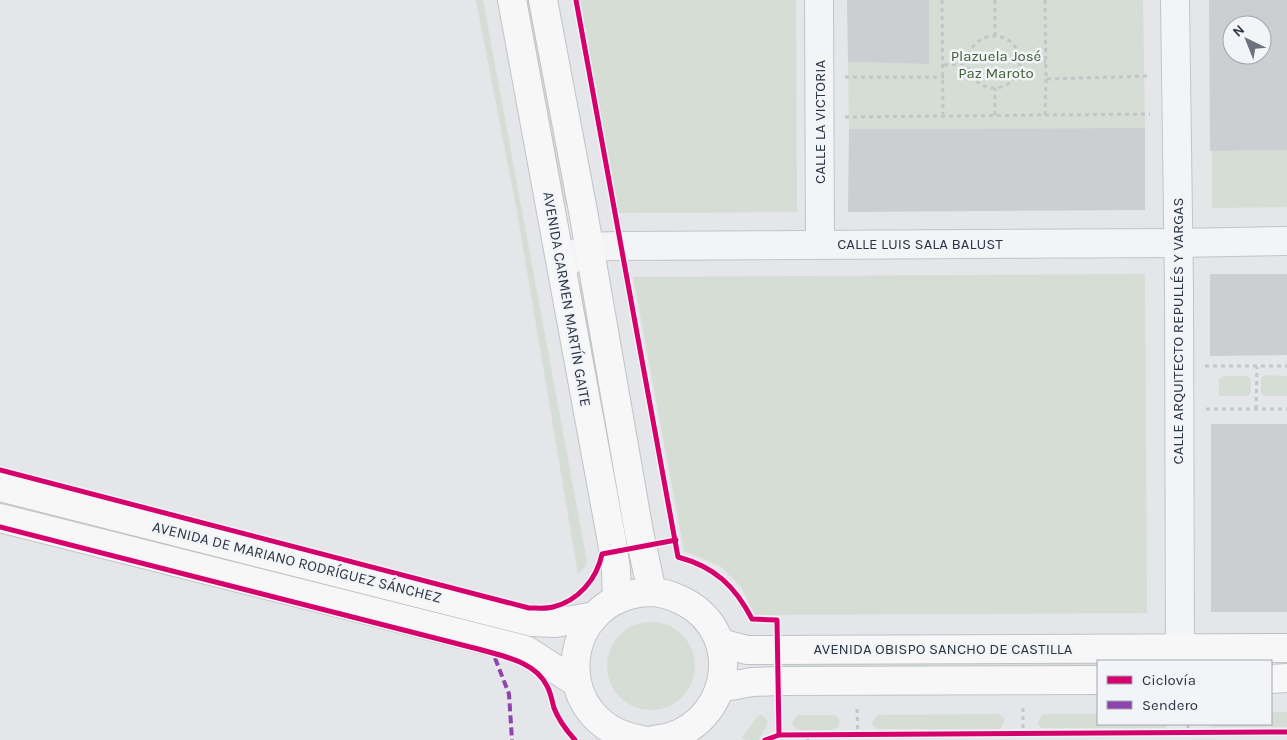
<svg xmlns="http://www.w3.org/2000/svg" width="1287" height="740" viewBox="0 0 1287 740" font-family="Karla,sans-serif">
<rect width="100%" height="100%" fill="#e4e6e9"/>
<!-- green -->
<g fill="#d5ddd4">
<polygon points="476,0 483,0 587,562 583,569 578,574 517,212"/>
<polygon points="525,0 532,0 569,205 564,206"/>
<polygon points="580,0 796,0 797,212 618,213"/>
<polygon points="929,0 1143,0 1145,128 849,129 848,62 929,64"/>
<polygon points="1287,150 1287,207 1212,208 1212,151"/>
<polygon points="1145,274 1147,613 755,615 741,587 720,566 684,551 633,277"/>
<polygon points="585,281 629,526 623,527 578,283"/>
<polygon points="1266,375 1287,376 1287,396 1264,396 1261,393 1261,378"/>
<polygon points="1224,376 1248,376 1251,380 1251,393 1247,396 1221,396 1219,394 1219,379"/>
<circle cx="651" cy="666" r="44"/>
<polygon points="1098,662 1098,667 784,669 785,663"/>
<polygon points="1271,712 1287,712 1287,727 1211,727 1207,724 1271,724"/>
<polygon points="999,714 1005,719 1000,729 877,729 873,726 872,722 878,715"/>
<polygon points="1043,714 1098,714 1098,724 1169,724 1165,728 1042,728 1038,725 1038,721"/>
<polygon points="762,715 767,720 767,725 758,740 746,740 742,737 758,716"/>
<polygon points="799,715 834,715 838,718 840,722 838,727 832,730 798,730 792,724 795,718"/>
</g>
<!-- building -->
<g fill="#ccced1" fill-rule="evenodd">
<polygon points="847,0 929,0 929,64 848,62"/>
<path d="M1209 0H1287V150L1210 151ZM1232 25H1262V55H1232Z"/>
<polygon points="1145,128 1145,210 848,212 849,129"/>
<polygon points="1210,274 1287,274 1287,355 1210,356"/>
<rect x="1211" y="424" width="76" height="188"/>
</g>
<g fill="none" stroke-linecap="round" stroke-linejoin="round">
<defs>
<g id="minor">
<polyline points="819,0 820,244"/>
<polyline points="1175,0 1179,289 1180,661"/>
<polyline points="562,269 575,254 589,247 615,246 1177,243 1287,241"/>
</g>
<g id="major">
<polyline points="512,0 612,542 616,570 617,600"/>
<polyline points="543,0 583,211 639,532 652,592"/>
<polyline points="0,487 532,622 555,623 595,616"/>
<polyline points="0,518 526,650 577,683"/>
<polyline points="720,643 747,650 1287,648"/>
<polyline points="1271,679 1287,678"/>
<polyline points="720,688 752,682 778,681 1098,680"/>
<path d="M643 740C547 726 557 595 650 592 661 592 673 596 683 601 750 635 728 733 654 740"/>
</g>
</defs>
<!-- minor casing -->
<use href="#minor" stroke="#c2c4c7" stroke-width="30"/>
<!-- major casing -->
<use href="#major" stroke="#c0c3c6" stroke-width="30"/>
<!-- path -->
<g stroke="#c3c5c9" stroke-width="3" stroke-dasharray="4 4" stroke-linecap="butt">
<polyline points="942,0 943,114"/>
<polyline points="995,0 995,36"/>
<polyline points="1045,0 1046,79 1150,76"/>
<circle cx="994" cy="62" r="26"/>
<polyline points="1020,61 1046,62"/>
<polyline points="944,65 968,63"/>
<polyline points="845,77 944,77"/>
<polyline points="995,115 995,88"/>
<polyline points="1045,115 1046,79"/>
<polyline points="845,117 1150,114"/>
<polyline points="1205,366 1287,366"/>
<polyline points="1206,409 1287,409"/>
<polyline points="1256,409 1257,367"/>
<polyline points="1023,708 1023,740"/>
<polyline points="857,709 858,740"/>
<polyline points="1188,724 1189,740"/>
<polyline points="779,735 779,740"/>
<polyline points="807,736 808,740"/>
</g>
<!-- minor -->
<use href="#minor" stroke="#f3f4f6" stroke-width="28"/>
<!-- major -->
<use href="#major" stroke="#f7f7f7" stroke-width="28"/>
<!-- quiet -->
<polyline stroke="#8e44ad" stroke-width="4" stroke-dasharray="8 4" stroke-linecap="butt" points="495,658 509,694 512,740"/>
<defs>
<g id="cycleway">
<path d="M576 0 678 557C715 567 735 586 752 619L777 620 779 735"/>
<path d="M0 470 529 608C537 608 546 609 553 607 578 601 597 579 602 554L676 540"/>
<path d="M0 527 478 649C502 656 535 661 547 686 551 693 552 701 554 708 559 721 566 730 575 740"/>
<polyline points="765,740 779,735 1287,732"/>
</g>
</defs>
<!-- cycleway casing -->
<use href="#cycleway" stroke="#f2f4f8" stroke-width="8"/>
<!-- cycleway -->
<use href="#cycleway" stroke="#d6006c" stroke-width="5"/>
</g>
<g text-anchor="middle" stroke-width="5" stroke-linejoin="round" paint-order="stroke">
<!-- park labels -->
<g font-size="15" fill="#405f37" stroke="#f2f4f8">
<text x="996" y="61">Plazuela José<tspan x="996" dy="17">Paz Maroto</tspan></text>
</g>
<!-- street labels -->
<g font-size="15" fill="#2a3443" stroke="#f2f4f8">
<text transform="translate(820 122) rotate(-90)" y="5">CALLE LA VICTORIA</text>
<text x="920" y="249">CALLE LUIS SALA BALUST</text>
<text transform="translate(567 299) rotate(80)" y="5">AVENIDA CARMEN MARTÍN GAITE</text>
<text transform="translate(1178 331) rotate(-90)" y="5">CALLE ARQUITECTO REPULLÉS Y VARGAS</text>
<text transform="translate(297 562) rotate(14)" y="5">AVENIDA DE MARIANO RODRÍGUEZ SÁNCHEZ</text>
<text x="943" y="654">AVENIDA OBISPO SANCHO DE CASTILLA</text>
</g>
</g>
<!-- legend -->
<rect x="1097" y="660" width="175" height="65" fill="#f2f4f8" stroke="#a2a7b0"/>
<rect x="1107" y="676" width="25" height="8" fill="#d6006c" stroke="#a2a7b0"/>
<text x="1142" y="685" font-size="15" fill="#2a3443">Ciclovía</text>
<rect x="1107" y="701" width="25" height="8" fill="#8e44ad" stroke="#a2a7b0"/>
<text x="1142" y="710" font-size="15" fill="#2a3443">Sendero</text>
<!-- north arrow -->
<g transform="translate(1247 40) rotate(317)"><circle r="24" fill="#f2f4f8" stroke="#a2a7b0"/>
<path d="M0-4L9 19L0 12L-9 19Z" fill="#6b727d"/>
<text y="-8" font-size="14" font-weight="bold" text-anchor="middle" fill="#2a3443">N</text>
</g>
</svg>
